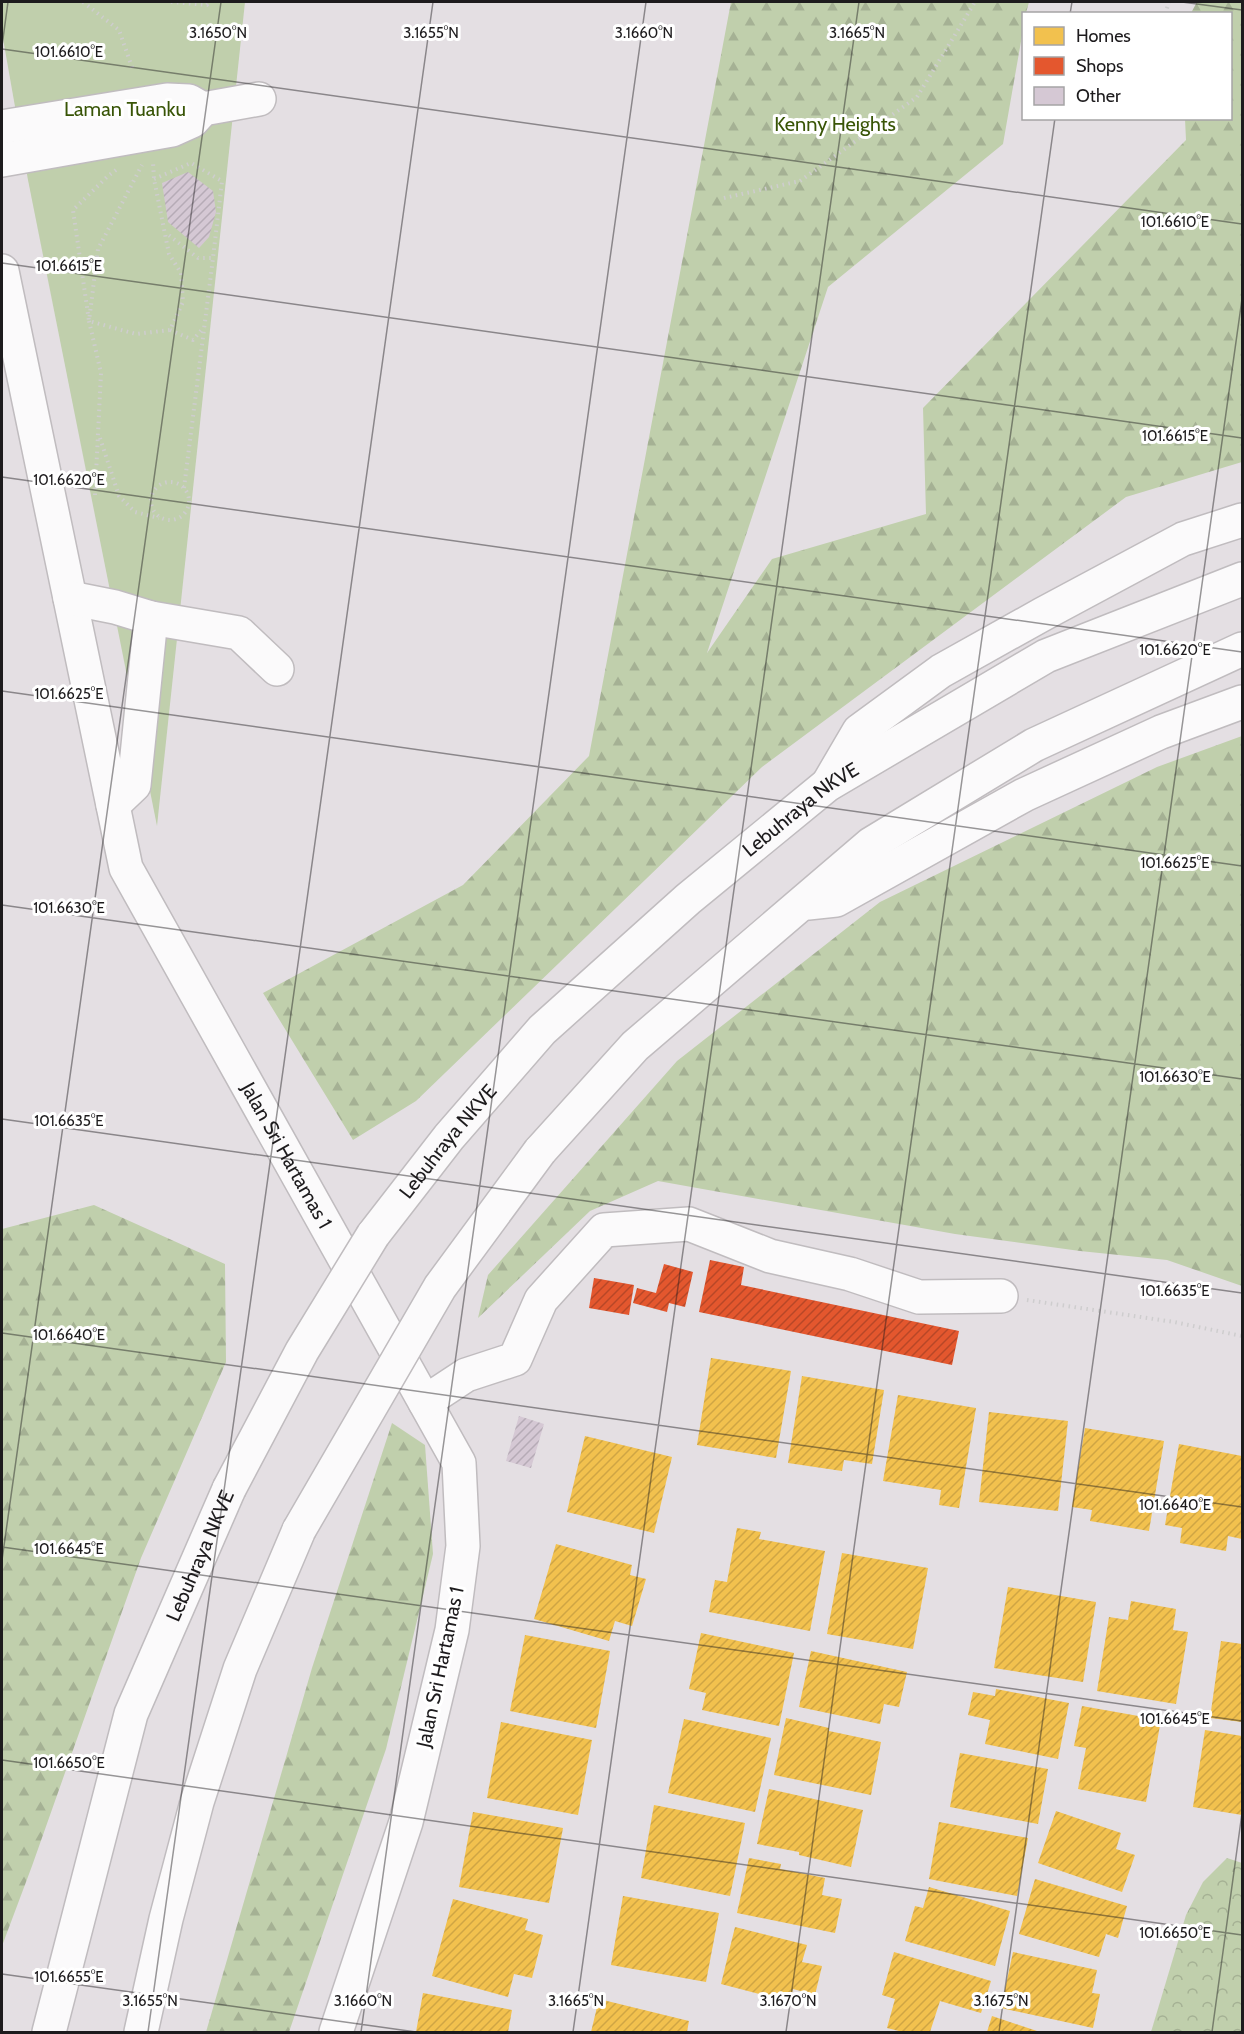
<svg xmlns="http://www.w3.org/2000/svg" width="1244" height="2034" viewBox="0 0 1244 2034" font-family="Cabin,sans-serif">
<defs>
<pattern id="forest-firs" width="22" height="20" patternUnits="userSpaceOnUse" patternTransform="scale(1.5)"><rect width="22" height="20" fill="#c0cfac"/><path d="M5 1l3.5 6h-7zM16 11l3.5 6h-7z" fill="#a5b194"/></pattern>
<pattern id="park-crowns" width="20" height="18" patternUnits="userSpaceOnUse" patternTransform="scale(1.5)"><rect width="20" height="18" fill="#c0cfac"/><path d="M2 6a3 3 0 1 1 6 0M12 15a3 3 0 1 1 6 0" fill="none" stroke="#a5b194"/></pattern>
<pattern id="homes-hatch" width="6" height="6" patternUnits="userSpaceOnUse" patternTransform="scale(1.5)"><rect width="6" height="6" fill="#f2c14e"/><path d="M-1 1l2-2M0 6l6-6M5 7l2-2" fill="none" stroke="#cfa544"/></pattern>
<pattern id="shops-hatch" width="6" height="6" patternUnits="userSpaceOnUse" patternTransform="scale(1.5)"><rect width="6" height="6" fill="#e4572e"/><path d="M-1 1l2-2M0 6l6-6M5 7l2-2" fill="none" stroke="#b84727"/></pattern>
<pattern id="building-hatch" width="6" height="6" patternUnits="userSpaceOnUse" patternTransform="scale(1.5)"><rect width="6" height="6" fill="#d5c8d4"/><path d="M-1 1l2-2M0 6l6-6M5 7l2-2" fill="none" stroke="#b6abb6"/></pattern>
</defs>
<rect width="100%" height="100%" fill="#e4dfe3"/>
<!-- green -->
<polygon fill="#c0cfac" points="2,2 245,2 157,826 28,180 2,33"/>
<!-- forest -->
<g fill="url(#forest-firs)">
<polygon points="731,2 1029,2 1026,13 1024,14 1023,30 1003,144 828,287 707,653 772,559 926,514 923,408 1186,140 1185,119 1230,118 1230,14 1191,13 1197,2 1242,2 1242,462 1126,497 762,767 416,1101 353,1140 263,993 463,885 589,756"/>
<polygon points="1242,736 1242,1286 1167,1260 1080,1251 955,1234 658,1181 590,1211 478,1318 488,1275 677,1061 880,902 1157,767"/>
<polygon points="94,1205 225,1264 226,1362 141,1558 32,1866 2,1946 2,1229"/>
<polygon points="392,1423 425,1445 433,1554 386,1749 289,2032 206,2032 312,1668"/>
</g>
<!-- park -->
<polygon fill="url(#park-crowns)" points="1227,1858 1242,1863 1242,2032 1151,2032 1186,1915 1203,1882"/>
<!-- homes -->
<g fill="url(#homes-hatch)">
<polygon points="711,1358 791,1371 776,1458 697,1445"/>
<polygon points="802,1376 884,1390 872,1464 844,1460 842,1471 788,1463"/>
<polygon points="898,1395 976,1408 959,1508 939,1505 941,1490 883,1481"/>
<polygon points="989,1412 1068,1421 1058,1511 979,1502"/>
<polygon points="1085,1428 1164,1441 1149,1531 1090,1521 1092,1510 1072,1507"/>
<polygon points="585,1436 672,1457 654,1533 567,1512"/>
<polygon points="1179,1444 1242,1456 1242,1539 1228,1536 1226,1551 1180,1543 1182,1528 1165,1525"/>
<polygon points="737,1528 761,1532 759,1539 825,1551 810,1631 709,1612 715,1580 727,1582"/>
<polygon points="556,1544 632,1565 630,1575 646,1579 632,1626 615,1621 609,1641 534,1619"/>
<polygon points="842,1553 928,1568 913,1649 827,1634"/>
<polygon points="1008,1587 1096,1602 1083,1682 994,1668"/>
<polygon points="1131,1601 1176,1609 1173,1630 1188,1632 1176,1704 1097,1691 1109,1617 1128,1620"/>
<polygon points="701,1633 794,1653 779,1726 702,1710 706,1693 689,1689"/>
<polygon points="525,1635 610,1651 596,1728 510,1711"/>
<polygon points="1221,1641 1242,1644 1242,1722 1210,1718"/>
<polygon points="811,1651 907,1672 899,1707 884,1704 880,1724 799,1707"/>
<polygon points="996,1689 1069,1703 1058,1759 985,1744 990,1720 968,1715 973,1692 995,1696"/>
<polygon points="1082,1706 1161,1720 1146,1802 1078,1789 1086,1748 1074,1746"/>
<polygon points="786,1718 829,1728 829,1731 881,1742 871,1795 774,1775"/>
<polygon points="684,1719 771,1738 755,1812 668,1793"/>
<polygon points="501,1722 592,1740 578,1815 487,1798"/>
<polygon points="1205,1730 1242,1736 1242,1815 1193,1807"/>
<polygon points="960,1753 1048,1769 1038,1824 950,1807"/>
<polygon points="769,1789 863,1810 851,1867 799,1855 799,1852 757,1844"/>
<polygon points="654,1805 745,1823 730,1896 641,1878"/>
<polygon points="1056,1811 1121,1833 1116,1849 1135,1855 1122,1892 1038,1863"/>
<polygon points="473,1812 563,1828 549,1903 459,1887"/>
<polygon points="939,1822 1028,1838 1017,1896 929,1879"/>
<polygon points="749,1858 781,1864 780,1869 825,1878 822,1895 842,1899 835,1933 737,1913"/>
<polygon points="1035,1879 1127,1906 1118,1938 1106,1934 1099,1957 1019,1934"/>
<polygon points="929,1887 1010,1911 995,1966 905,1941 915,1906 923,1908"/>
<polygon points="623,1896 719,1913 706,1982 611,1965"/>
<polygon points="453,1899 528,1919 525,1930 543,1935 532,1978 514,1974 508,1997 432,1976"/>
<polygon points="735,1927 807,1945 802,1962 822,1966 815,1995 793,1989 790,2002 721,1984"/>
<polygon points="894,1952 991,1981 981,2013 940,2001 930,2032 903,2032 887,2028 895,1999 882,1995"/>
<polygon points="1013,1952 1097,1970 1092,1993 1100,1994 1093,2028 1001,2008"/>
<polygon points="423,1993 512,2010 508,2032 416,2032"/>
<polygon points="599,1999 689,2021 687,2032 591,2032"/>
<polygon points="992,2016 1040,2032 987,2032"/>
</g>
<!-- shops -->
<g fill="url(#shops-hatch)">
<polygon points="710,1260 744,1267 741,1285 959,1331 952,1365 699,1312"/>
<polygon points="664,1264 693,1272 685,1307 669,1303 667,1312 633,1303 637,1288 656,1293"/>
<polygon points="594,1278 634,1285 629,1315 589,1308"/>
</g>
<!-- building -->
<g fill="url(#building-hatch)">
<polygon points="188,172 213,191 216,212 209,237 199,248 168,222 162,183"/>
<polygon points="519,1416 544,1424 531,1468 506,1461"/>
</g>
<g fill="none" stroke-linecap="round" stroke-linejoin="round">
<defs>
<g id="minor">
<polyline points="2,127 167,100 189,101 203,109"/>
<polyline points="2,160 172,130 192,121 203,109 259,99"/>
<path id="s1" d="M2 271 126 868 459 1463 463 1546 452 1630 406 1822 336 2032"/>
<polyline points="70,598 115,607 151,618 134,785 113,805"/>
<polyline points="151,618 239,633 277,669"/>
<polyline points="425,1402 466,1375 515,1359 541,1300 604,1230 689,1224 770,1256 850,1274 919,1297 1001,1296"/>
</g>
<g id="highway">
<polyline points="828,784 859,731 941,671 1043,614 1183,539 1242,520"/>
<polyline points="808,903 836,900 1024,795 1161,732 1242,702"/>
<polyline points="540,1151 635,1046 871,844 1034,745 1242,649"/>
<path id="s2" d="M373 1235 449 1137 542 1030 688 899 827 785 1046 656 1242 579"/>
<path id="s3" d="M49 2032 131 1714 229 1489"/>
<polyline points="141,2032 166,1919 197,1802 240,1669 299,1530"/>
</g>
</defs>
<!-- minor casing -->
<use href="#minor" stroke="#c0bcbf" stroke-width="36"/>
<!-- highway casing -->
<use href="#highway" stroke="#c0bcbf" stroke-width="36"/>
<!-- path -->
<g stroke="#cecdce" stroke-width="4" stroke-dasharray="1.5 4.5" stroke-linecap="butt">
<polyline points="83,2 119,30 133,70"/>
<polyline points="171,2 207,5 209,2"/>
<polyline points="1165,14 1169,2"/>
<polyline points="116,170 108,176 73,210 89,321 136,334 170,330 183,302 181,273 169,254 154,179 153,162"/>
<polyline points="154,179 191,163 222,181 213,258 198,258 166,233"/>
<polyline points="724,198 800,181 917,97 975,2"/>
<polyline points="170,330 193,340 204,327"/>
<polyline points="100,438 119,496 135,512 159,518"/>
<circle cx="170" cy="501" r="19"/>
<polyline points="184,488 213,258"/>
<polyline points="95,495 101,373 89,321 98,249 142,165"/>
<polyline points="1027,1300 1174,1322 1242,1336"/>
</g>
<!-- minor -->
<use href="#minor" stroke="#fbfafb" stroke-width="33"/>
<!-- highway -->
<use href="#highway" stroke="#fbfafb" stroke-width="33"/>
<defs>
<g id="highway-bridge">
<polyline points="229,1489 302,1351 373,1235"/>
<polyline points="299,1530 440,1287 540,1151"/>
</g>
</defs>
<!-- highway-bridge casing -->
<use href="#highway-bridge" stroke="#c0bcbf" stroke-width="36" stroke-linecap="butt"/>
<!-- highway-bridge -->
<use href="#highway-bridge" stroke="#fbfafb" stroke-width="33"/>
</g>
<!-- ticks -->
<path fill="none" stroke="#1d1b1d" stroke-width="1.5" stroke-opacity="0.45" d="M1182 2 1242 10M1070 14 1072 2M2 46 8 2M2 49 1242 224M2 263 1242 438M2 477 1242 652M2 691 1242 866M2 905 1242 1079M2 1119 1242 1293M2 1333 1242 1507M2 1547 1242 1721M2 1560 221 2M2 1760 1242 1935M2 1974 416 2032M148 2032 433 2M361 2032 646 2M573 2032 859 2M786 2032 1055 118M999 2032 1242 299M1212 2032 1242 1813"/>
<g text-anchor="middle" stroke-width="6" stroke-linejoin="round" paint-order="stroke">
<!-- park labels -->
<g font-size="20" fill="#395507" stroke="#fff">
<text x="125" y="116">Laman Tuanku</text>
<text x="835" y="131">Kenny Heights</text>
</g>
<!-- street labels -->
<g font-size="20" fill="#1d1b1d" stroke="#fff">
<text dy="7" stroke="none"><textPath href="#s2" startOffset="606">Lebuhraya NKVE</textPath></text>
<text dy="7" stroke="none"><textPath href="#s2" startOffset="120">Lebuhraya NKVE</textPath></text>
<text dy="7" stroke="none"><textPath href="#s1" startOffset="939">Jalan Sri Hartamas 1</textPath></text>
<text dy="7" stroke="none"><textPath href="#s3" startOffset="501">Lebuhraya NKVE</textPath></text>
<text transform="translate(440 1667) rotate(-78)" y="7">Jalan Sri Hartamas 1</text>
</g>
</g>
<g font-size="15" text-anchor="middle" fill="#1d1b1d" stroke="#fff" stroke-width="6" stroke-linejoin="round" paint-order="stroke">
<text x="218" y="38">3.1650°N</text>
<text x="431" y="38">3.1655°N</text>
<text x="644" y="38">3.1660°N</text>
<text x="857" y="38">3.1665°N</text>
<text x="69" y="57">101.6610°E</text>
<text x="1175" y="227">101.6610°E</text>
<text x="69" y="271">101.6615°E</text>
<text x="1175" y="441">101.6615°E</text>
<text x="69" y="485">101.6620°E</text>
<text x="1175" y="655">101.6620°E</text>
<text x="69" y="699">101.6625°E</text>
<text x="1175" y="868">101.6625°E</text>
<text x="69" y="913">101.6630°E</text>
<text x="1175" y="1082">101.6630°E</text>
<text x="69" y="1126">101.6635°E</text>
<text x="1175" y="1296">101.6635°E</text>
<text x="69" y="1340">101.6640°E</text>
<text x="1175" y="1510">101.6640°E</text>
<text x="69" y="1554">101.6645°E</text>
<text x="1175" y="1724">101.6645°E</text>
<text x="69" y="1768">101.6650°E</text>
<text x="1175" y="1938">101.6650°E</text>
<text x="69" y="1982">101.6655°E</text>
<text x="150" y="2006">3.1655°N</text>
<text x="363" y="2006">3.1660°N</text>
<text x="576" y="2006">3.1665°N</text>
<text x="788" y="2006">3.1670°N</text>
<text x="1001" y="2006">3.1675°N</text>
</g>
<!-- border -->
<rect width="1244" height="2034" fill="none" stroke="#1d1b1d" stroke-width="6"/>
<!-- legend -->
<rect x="1022" y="12" width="210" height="108" fill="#ffffff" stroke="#a5a4a5" stroke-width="1.5"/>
<rect x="1034" y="27" width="30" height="18" fill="#f2c14e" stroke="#a5a4a5" stroke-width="1.5"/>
<text x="1076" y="42" font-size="18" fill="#1d1b1d">Homes</text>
<rect x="1034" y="57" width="30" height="18" fill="#e4572e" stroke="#a5a4a5" stroke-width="1.5"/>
<text x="1076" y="72" font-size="18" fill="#1d1b1d">Shops</text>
<rect x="1034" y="87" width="30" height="18" fill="#d5c8d4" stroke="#a5a4a5" stroke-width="1.5"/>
<text x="1076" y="102" font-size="18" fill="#1d1b1d">Other</text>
</svg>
